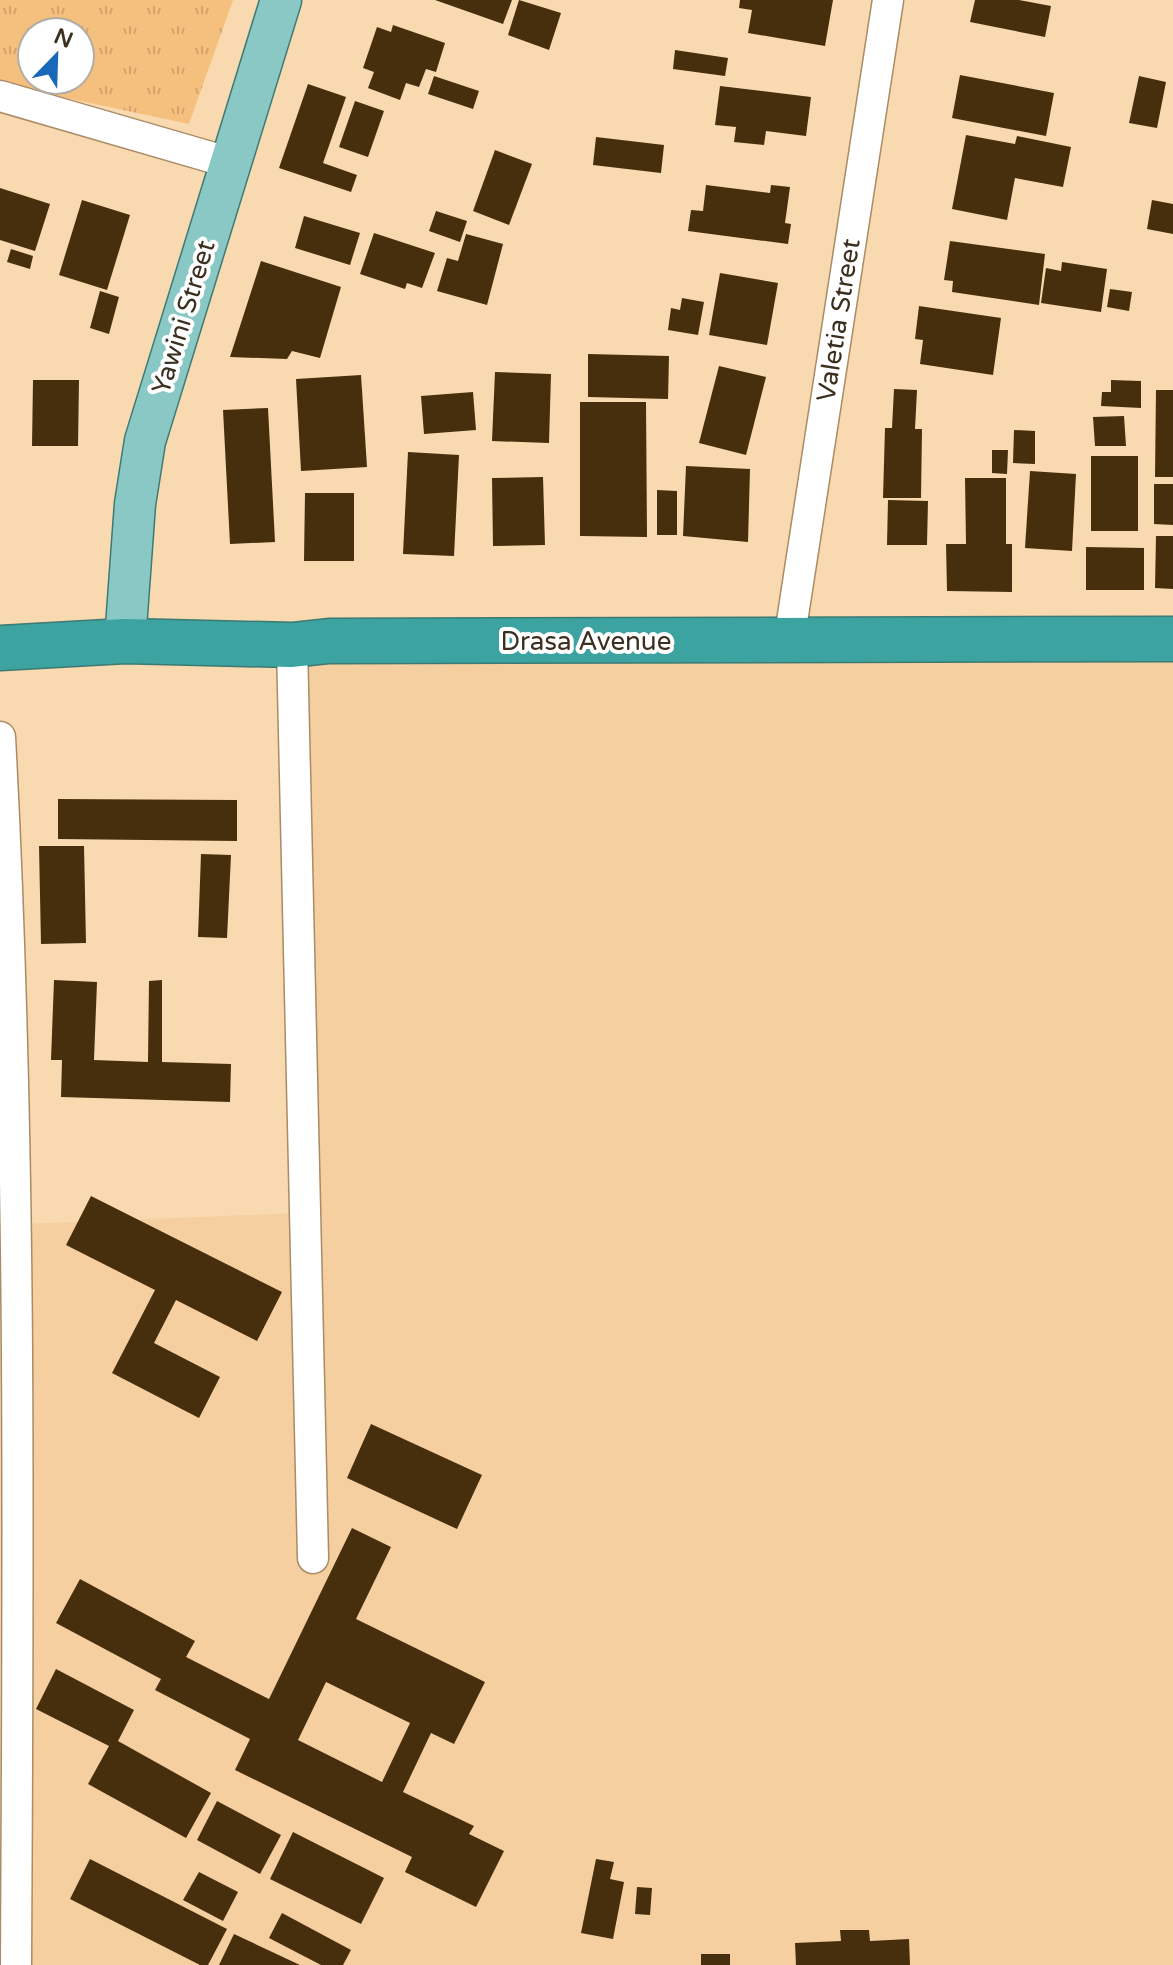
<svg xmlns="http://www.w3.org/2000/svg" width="1173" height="1965" viewBox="0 0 1173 1965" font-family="'Varela Round',sans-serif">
<defs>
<pattern id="park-tufts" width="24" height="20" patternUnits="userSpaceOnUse" patternTransform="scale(2)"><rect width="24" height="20" fill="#f5c07d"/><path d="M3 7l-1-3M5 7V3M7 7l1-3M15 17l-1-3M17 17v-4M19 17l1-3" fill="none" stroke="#d3a56c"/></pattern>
</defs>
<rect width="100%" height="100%" fill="#f9d9b0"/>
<!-- built -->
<polygon fill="#f5cfa0" points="309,649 1173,659 1173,1965 26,1965 25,1224 302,1213"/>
<!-- park -->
<path fill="url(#park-tufts)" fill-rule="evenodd" d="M0 0H233L189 124 0 84ZM32 32H80V80H32Z"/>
<!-- building -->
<g fill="#472f0d" fill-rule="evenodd">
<polygon points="435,0 512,0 503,24"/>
<polygon points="519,0 561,13 549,50 508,35"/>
<polygon points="740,0 833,0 825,46 748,33 752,10 739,8"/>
<polygon points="975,0 1019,0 1051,6 1045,37 970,22"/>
<polygon points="393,25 445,43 436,72 426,69 419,87 406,83 400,100 368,88 374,72 363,68 377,27 391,32"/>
<polygon points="675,50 728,58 725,76 673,69"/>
<polygon points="960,75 1054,93 1046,136 952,118"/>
<polygon points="434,76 479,91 473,109 428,94"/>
<polygon points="1139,76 1166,82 1157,128 1129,123"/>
<polygon points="308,84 346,97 323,163 357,175 351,192 279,168"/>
<polygon points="720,86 811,97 806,136 766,131 764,145 734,142 736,127 715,125"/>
<polygon points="355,101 384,111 368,157 339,147"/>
<polygon points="966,135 1015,144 1017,136 1071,147 1063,187 1015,178 1007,220 952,209"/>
<polygon points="596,137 664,145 661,173 593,165"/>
<polygon points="495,150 532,164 509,225 473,211"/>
<polygon points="706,185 770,193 771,185 790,187 785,223 791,224 788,244 688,231 691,210 703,211"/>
<polygon points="0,188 50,204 35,251 0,240"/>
<polygon points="82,200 130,215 107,290 59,275"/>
<polygon points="1152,200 1173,204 1173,234 1147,229"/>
<polygon points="436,211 467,221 460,242 429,231"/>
<polygon points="304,216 360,233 350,265 295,248"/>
<polygon points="374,233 435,253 422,288 407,283 405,289 360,274"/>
<polygon points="466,234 503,244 487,305 437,291 447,258 458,261"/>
<polygon points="950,241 1045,254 1039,305 952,292 953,281 944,280"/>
<polygon points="11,249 33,256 30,269 7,262"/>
<polygon points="261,261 341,287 320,358 292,351 287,359 230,357"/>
<polygon points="1062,262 1107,269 1101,312 1041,303 1046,268 1061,271"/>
<polygon points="720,273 778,283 767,345 709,335"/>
<polygon points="1110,289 1132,292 1129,311 1107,307"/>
<polygon points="100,291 119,297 109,334 90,328"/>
<polygon points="682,298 704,302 698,335 668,330 671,308 680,310"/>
<polygon points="919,306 1001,318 993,375 920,364 923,340 915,339"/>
<polygon points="588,354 669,356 668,399 588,397"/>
<polygon points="719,366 766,377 746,455 699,443"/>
<polygon points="495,372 551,374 549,443 492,441"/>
<polygon points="361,375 367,467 301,471 296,379"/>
<polygon points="33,380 79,380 78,446 32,446"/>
<polygon points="1111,380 1141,381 1141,408 1101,406 1102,392 1111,392"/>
<polygon points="894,389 917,390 915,429 922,429 921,498 883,498 885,428 892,428"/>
<polygon points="1156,390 1173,390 1173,477 1155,477"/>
<polygon points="473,392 476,430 424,434 421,396"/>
<polygon points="580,402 646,402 647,537 580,536"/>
<polygon points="268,408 275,542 230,544 223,410"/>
<polygon points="1124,416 1126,446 1095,446 1093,417"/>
<polygon points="1014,430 1035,431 1035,464 1013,463"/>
<polygon points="992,450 1008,450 1007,474 992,473"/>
<polygon points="408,452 459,455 454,556 403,554"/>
<rect x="1091" y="456" width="47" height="75"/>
<polygon points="686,466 750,469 748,542 683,536"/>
<polygon points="1030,471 1076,474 1072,551 1025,548"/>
<polygon points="543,477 545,545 493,546 492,478"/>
<polygon points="965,478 1006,478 1006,544 1012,544 1012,592 947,591 946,544 966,544"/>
<polygon points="1154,484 1173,484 1173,525 1154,524"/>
<polygon points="657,490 677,491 677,535 657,535"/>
<polygon points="305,493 354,493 354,561 304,561"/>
<polygon points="888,500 928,501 927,545 887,545"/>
<polygon points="1156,536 1173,536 1173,589 1155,588"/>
<polygon points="1086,547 1144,548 1144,590 1086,590"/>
<polygon points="58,799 237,800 237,841 58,839"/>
<polygon points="39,846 84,846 86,943 41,944"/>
<polygon points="201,854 231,855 227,938 198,937"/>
<polygon points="54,980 97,982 94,1060 148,1062 149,981 162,980 162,1062 231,1064 230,1102 61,1097 62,1060 51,1060"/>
<polygon points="91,1196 282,1292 257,1341 176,1300 154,1343 220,1377 199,1418 112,1373 155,1290 66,1245"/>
<polygon points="371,1424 482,1475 457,1529 347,1478"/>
<path d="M352 1528 391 1547 356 1619 485 1682 454 1744 431 1733 403 1792 474 1826 469 1834 504 1851 476 1907 405 1872 412 1857 235 1770 250 1739 155 1690 161 1679 56 1623 80 1579 195 1641 186 1657 269 1699ZM326 1682 410 1723 382 1782 298 1740Z"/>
<polygon points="56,1669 134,1710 118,1741 211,1793 186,1838 88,1784 109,1746 36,1709"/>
<polygon points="217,1801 281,1835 260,1874 197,1840"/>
<polygon points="293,1832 384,1878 361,1924 270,1879"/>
<polygon points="90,1859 227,1929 208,1965 200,1965 70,1899"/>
<polygon points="596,1859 614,1862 610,1879 624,1882 613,1939 581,1933"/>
<polygon points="199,1872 238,1892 223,1921 183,1900"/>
<polygon points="637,1887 652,1888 650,1915 635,1914"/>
<polygon points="282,1913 351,1950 343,1965 321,1965 269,1938"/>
<polygon points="840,1930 869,1930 870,1941 909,1939 910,1965 796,1965 795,1943 841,1941"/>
<polygon points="234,1934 300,1965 219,1965"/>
<rect x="701" y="1954" width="29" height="11"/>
</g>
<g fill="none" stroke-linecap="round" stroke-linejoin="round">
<defs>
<g id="minor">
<polyline points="0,96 231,163"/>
<polyline points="789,641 888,0"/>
<polyline points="292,645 313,1558"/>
<path d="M0 737C22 1145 18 1556 16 1965"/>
</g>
<polyline id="major" points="125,641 135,504 145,441 281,0"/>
<polyline id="highway" points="0,648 125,641 292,645 329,641 1173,639"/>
</defs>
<!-- minor casing -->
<use href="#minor" stroke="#a98b65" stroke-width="33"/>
<!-- major casing -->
<use href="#major" stroke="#3c7a73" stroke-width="43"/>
<!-- highway casing -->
<use href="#highway" stroke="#3c7a73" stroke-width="47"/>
<!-- minor -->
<use href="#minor" stroke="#fff" stroke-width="30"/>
<!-- major -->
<use href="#major" stroke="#8ac8c6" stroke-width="40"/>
<!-- highway -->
<use href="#highway" stroke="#3ca3a0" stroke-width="44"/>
</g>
<g text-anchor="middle" stroke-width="8" stroke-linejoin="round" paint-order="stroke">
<!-- street labels -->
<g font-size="26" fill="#3b2f1f" stroke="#fff">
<text transform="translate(183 317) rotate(-73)" y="9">Yawini Street</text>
<text transform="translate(838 320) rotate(-81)" y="9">Valetia Street</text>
<text x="586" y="650">Drasa Avenue</text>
</g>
</g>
<!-- north arrow -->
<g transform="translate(56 56) rotate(23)"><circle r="38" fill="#ffffff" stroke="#b1aca5" stroke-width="2"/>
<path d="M0-6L14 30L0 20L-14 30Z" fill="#1869b7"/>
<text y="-12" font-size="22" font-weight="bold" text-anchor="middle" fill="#3b2f1f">N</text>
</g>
</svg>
